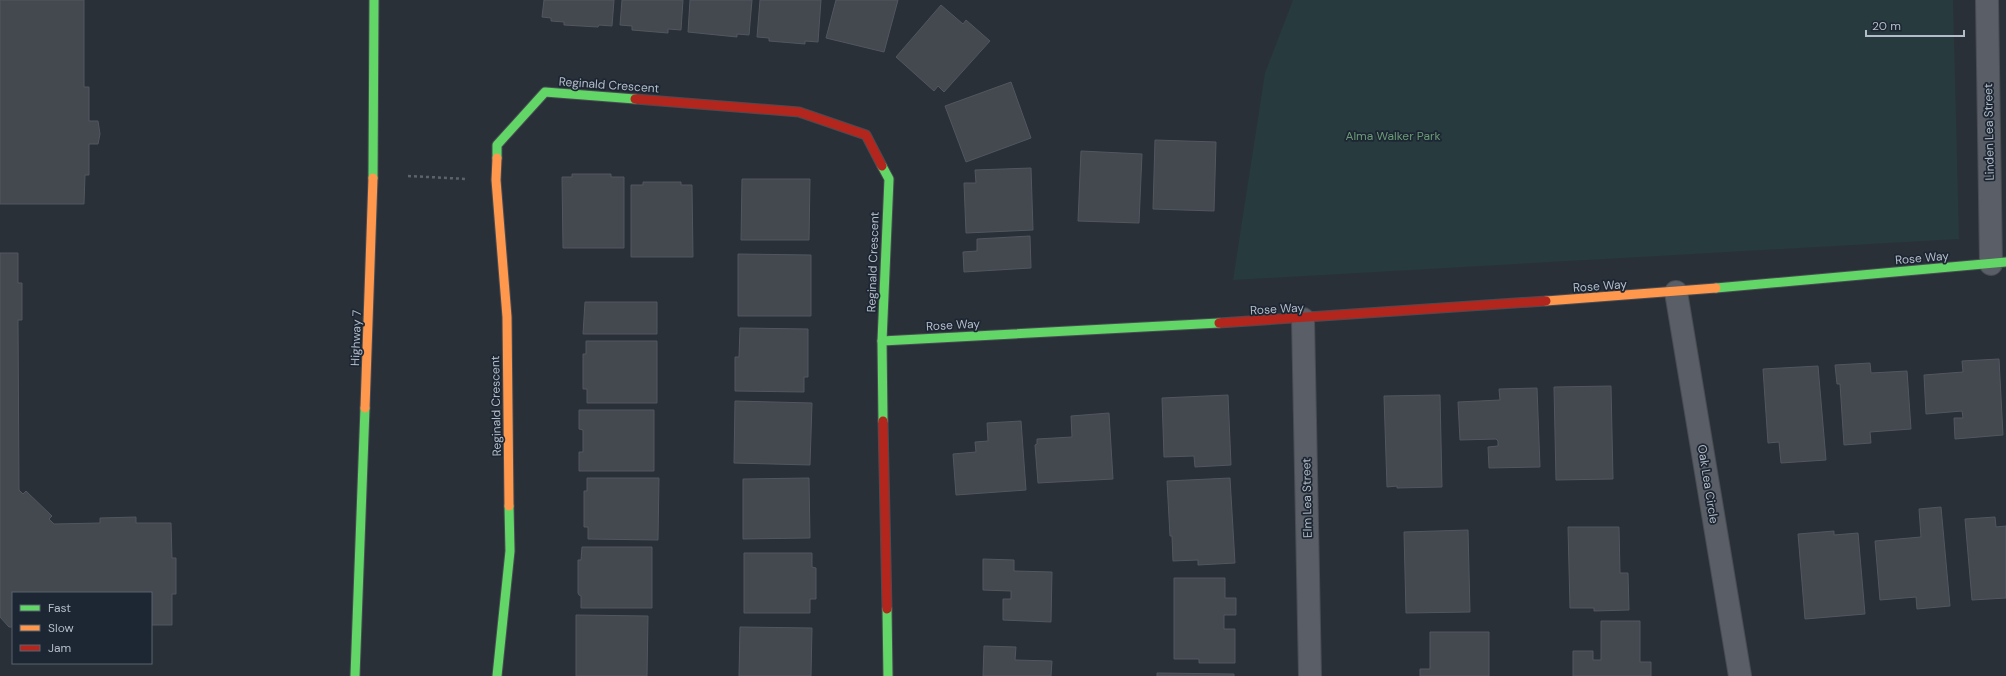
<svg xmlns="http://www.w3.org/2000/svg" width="2006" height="676" viewBox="0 0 2006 676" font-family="'DM Sans',sans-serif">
<rect width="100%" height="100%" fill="#2a3038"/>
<!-- green -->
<polygon fill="#273a3e" points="1293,0 1953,0 1959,239 1233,280 1265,73"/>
<!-- building -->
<g fill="#444950" stroke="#52575f">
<polygon points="0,0 84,0 84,87 89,87 89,121 98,121 100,134 98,144 89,144 89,175 85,175 84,204 0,204"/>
<polygon points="544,0 614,0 612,26 599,25 598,27 564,25 564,22 551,21 551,18 542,17"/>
<polygon points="622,0 683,0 681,30 668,29 668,33 632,30 632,26 620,25"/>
<polygon points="690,0 752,0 749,35 737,34 737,37 688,32"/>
<polygon points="760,0 821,0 818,42 805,41 805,44 769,41 769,38 757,37"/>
<polygon points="836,0 898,0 884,52 826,38"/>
<polygon points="941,5 963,24 966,20 990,41 944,92 938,86 934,91 896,57"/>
<polygon points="1011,82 1031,138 966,162 945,106"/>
<polygon points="1155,140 1216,142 1214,211 1153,209"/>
<polygon points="1081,151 1142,154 1139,223 1078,221"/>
<polygon points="1031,168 1033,230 966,233 964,183 976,183 975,170"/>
<polygon points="572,174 611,174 611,177 624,177 624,248 563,248 562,177 572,177"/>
<polygon points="742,179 810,179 809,240 741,240"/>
<polygon points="643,182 681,182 681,185 692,185 693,257 631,257 631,185 643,185"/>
<polygon points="1030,236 1031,268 964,272 963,252 977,251 977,239"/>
<polygon points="0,253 18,253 18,283 22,283 22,320 18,320 19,490 23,494 26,491 52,516 49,519 54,524 100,523 100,518 136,517 136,523 171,523 172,558 176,558 176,594 172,594 172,625 151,625 151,593 13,593 13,627 9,627 0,617"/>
<polygon points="738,254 811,255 811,316 738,316"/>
<polygon points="585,302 657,302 657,334 583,334"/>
<polygon points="740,328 808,329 808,377 804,377 804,392 735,391 735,357 739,357"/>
<polygon points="586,341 657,341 657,403 587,403 587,389 583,389 583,354 586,354"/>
<polygon points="1999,359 2003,435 1955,439 1954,418 1963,418 1962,411 1926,414 1924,375 1963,372 1962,361"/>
<polygon points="1870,363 1871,373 1907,371 1911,429 1870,432 1871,443 1844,445 1840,384 1837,384 1835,365"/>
<polygon points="1818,366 1826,460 1781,463 1779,442 1768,443 1763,369"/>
<polygon points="1611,386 1613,479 1556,480 1554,387"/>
<polygon points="1537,388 1540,467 1489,468 1488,447 1498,446 1498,441 1496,439 1460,440 1458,402 1500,400 1499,389"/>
<polygon points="1228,395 1231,465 1195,467 1194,456 1164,457 1162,398"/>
<polygon points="1440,395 1442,487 1397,488 1397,486 1387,487 1384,396"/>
<polygon points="735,401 812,403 810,465 734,463"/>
<polygon points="579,410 654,410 654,471 579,471 579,452 583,452 583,430 579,429"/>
<polygon points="1109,413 1113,479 1038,483 1035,445 1037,444 1037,439 1072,437 1071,416"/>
<polygon points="1021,421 1026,490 956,495 953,454 976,452 975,442 988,441 987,423"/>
<polygon points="587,478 659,478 658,540 588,539 588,527 584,527 584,491 587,491"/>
<polygon points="809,478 810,538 743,539 743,479"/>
<polygon points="1230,478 1235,563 1198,565 1198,560 1173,561 1172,536 1170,536 1167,481"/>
<polygon points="1941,507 1950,606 1917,609 1916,597 1880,600 1875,541 1921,537 1919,509"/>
<polygon points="1995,517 1996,527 2006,526 2006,598 1972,600 1965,519"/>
<polygon points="1568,527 1619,527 1620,573 1628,573 1629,610 1594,611 1594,608 1570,608"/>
<polygon points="1468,530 1470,612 1406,613 1404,532"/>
<polygon points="1834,531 1834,535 1858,533 1865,614 1805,619 1798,534"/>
<polygon points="582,547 652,547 652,608 581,608 581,596 579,595 578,593 578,560 581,560"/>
<polygon points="744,553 812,553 812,567 816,568 816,599 810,599 810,613 744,613"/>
<polygon points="983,559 1014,560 1014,571 1052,572 1051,622 1003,620 1003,599 1011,599 1011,591 983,590"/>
<polygon points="1174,578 1225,578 1225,598 1236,598 1236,615 1224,615 1224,629 1235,629 1235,663 1199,663 1199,659 1174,659"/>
<polygon points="576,615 648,616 647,676 576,676"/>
<polygon points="1601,621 1640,621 1640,662 1651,662 1651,676 1573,676 1573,651 1593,651 1593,660 1601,660"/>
<polygon points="740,627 812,628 811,676 739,676"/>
<polygon points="1430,632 1489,632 1489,676 1420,676 1420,669 1430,669"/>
<polygon points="984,646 1016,647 1015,660 1052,661 1051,676 983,676"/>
<polygon points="1157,673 1234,674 1234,676 1157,676"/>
</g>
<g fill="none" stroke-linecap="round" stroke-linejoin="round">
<defs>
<g id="street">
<polyline points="1987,0 1991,264"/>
<polyline points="1676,292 1740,676"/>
<polyline points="1303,319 1310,676"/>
</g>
<g id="fast">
<polyline points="497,158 497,145 545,92 635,99"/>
<polyline points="882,166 889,179 882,341 883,421"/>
<polyline points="373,178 374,0"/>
<polyline points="1716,288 2006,262"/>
<polyline points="882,341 1219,323"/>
<polyline points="887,609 888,676"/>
<polyline points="355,676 365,408"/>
<polyline points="497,676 510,551 509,506"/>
</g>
<g id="slow">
<polyline points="497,158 496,180 507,317 509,506"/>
<polyline points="1546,301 1716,288"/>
<polyline points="365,408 373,178"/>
</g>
<g id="jam">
<polyline points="635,99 799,112 866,135 882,166"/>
<polyline points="1219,323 1546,301"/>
<polyline points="883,421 887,609"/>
</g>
</defs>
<!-- street casing -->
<use href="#street" stroke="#484c53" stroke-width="24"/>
<!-- fast casing -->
<use href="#fast" stroke="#484c53" stroke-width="11"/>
<!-- slow casing -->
<use href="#slow" stroke="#484c53" stroke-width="11"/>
<!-- jam casing -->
<use href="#jam" stroke="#484c53" stroke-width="11"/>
<!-- path -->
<polyline stroke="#5d636a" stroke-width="2.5" stroke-dasharray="3 3" stroke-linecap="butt" points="408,176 467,179"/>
<!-- street -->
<use href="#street" stroke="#5a5e66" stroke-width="22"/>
<!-- fast -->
<use href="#fast" stroke="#63d668" stroke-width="9"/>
<!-- slow -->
<use href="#slow" stroke="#ff974d" stroke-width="9"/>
<!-- jam -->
<use href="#jam" stroke="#b3261e" stroke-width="9"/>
</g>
<g text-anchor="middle" stroke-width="3.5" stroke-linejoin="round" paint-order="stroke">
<!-- street labels -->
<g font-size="12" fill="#b4bcc9" stroke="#1d2633">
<text transform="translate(609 85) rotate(4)" y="4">Reginald Crescent</text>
<text transform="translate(1989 132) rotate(-91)" y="4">Linden Lea Street</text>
<text transform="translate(1922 258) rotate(-5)" y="4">Rose Way</text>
<text transform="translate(873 262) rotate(-88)" y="4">Reginald Crescent</text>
<text transform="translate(1600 286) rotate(-4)" y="4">Rose Way</text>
<text transform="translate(1277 309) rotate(-3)" y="4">Rose Way</text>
<text transform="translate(953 325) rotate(-3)" y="4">Rose Way</text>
<text transform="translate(356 338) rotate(-88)" y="4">Highway 7</text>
<text transform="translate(496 406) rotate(-91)" y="4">Reginald Crescent</text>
<text transform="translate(1708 484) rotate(81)" y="4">Oak Lea Circle</text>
<text transform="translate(1307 498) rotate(-91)" y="4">Elm Lea Street</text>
</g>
<!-- park labels -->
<g font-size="12" fill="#6b9a76" stroke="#1d2633">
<text x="1393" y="140">Alma Walker Park</text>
</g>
</g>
<!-- legend -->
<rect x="12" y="592" width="140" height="72" fill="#1d2633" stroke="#59626f"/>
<rect x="20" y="605" width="20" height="6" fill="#63d668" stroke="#59626f"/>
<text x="48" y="612" font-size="12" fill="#b4bcc9">Fast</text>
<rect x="20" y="625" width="20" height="6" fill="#ff974d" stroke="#59626f"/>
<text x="48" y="632" font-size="12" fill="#b4bcc9">Slow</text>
<rect x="20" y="645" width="20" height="6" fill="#b3261e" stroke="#59626f"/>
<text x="48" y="652" font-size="12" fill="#b4bcc9">Jam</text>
<!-- scale -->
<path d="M1866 30v6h98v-6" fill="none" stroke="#b4bcc9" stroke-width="2"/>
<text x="1872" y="30" font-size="12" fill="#b4bcc9" stroke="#1d2633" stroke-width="3" paint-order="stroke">20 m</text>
</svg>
